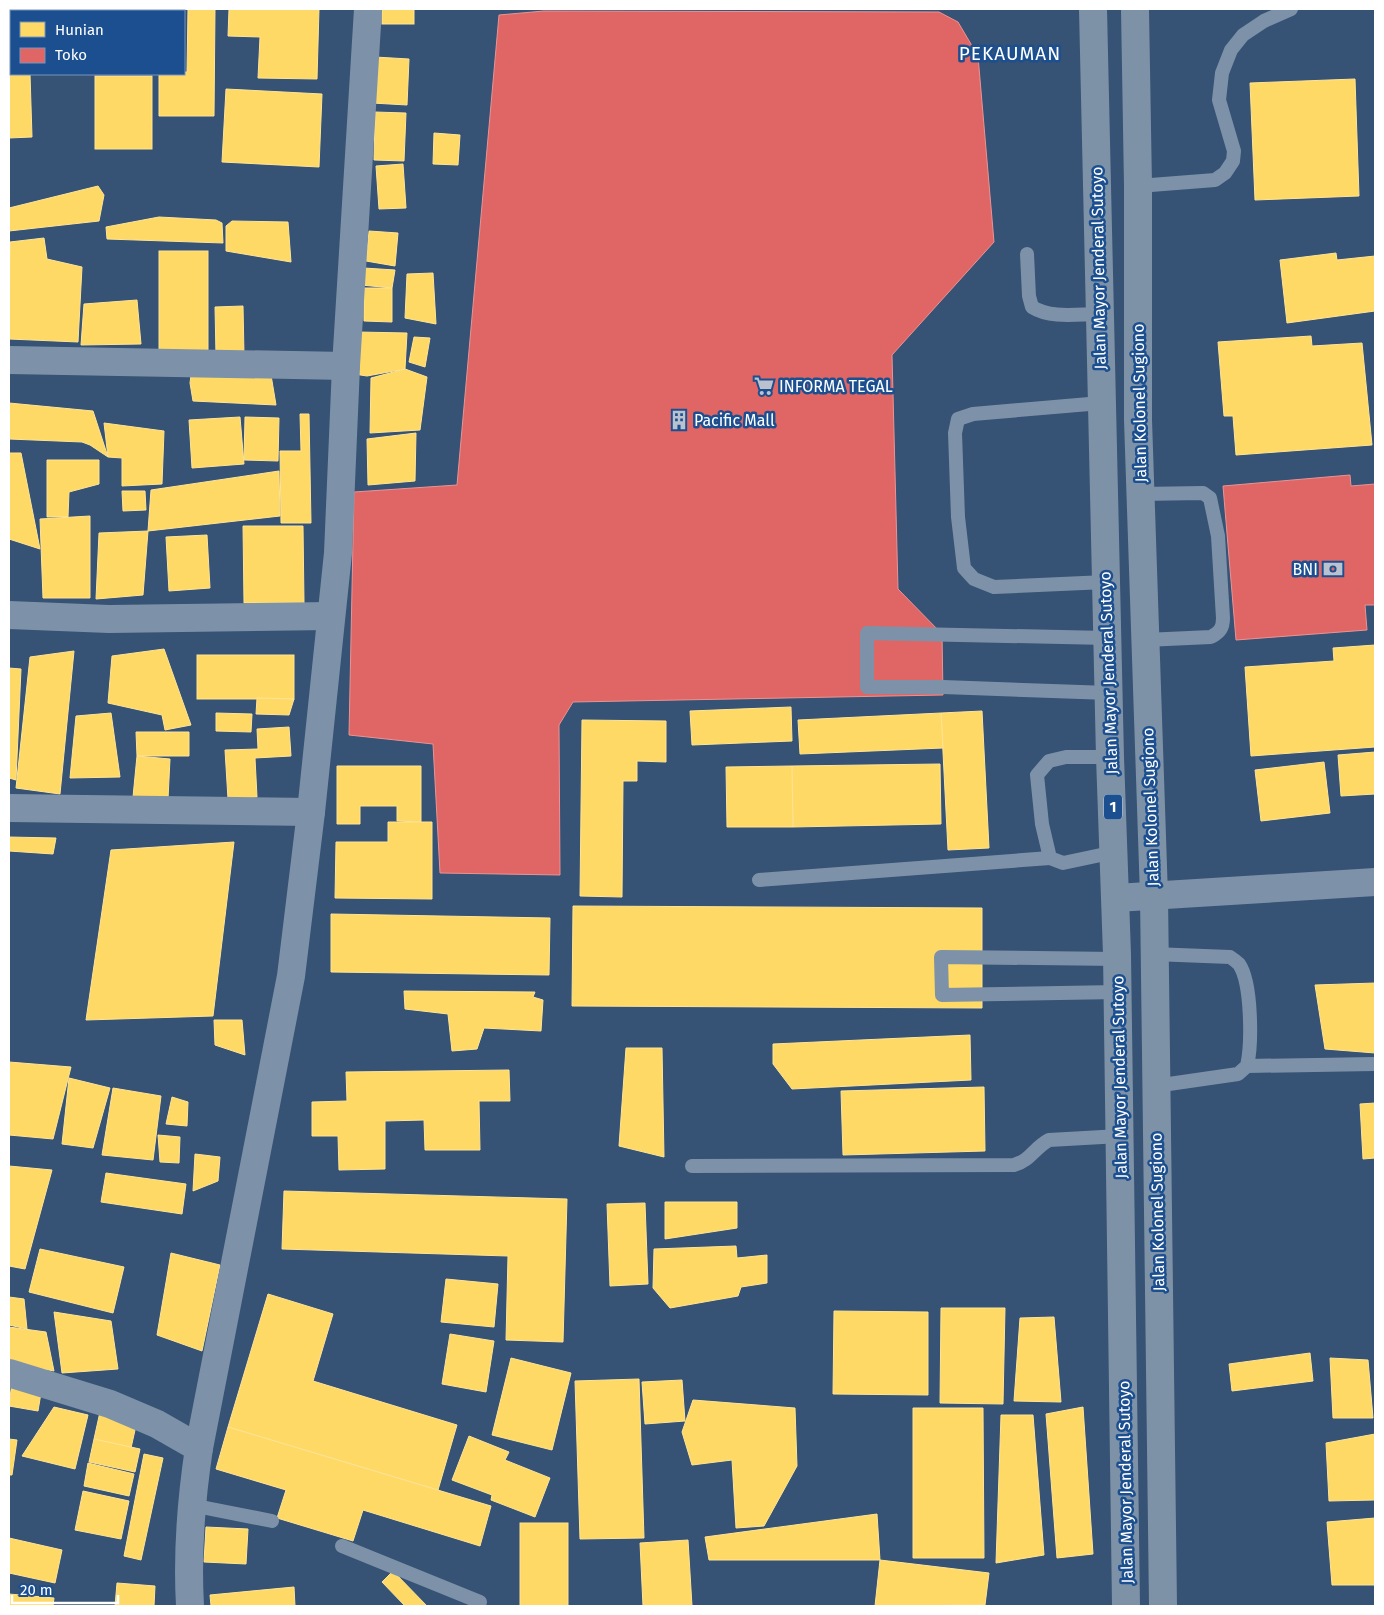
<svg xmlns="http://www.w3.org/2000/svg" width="1384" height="1615" viewBox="0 0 1384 1615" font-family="'Fira Sans',sans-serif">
<rect width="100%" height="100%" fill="#365274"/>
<!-- homes -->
<g fill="#ffd966" stroke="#ffe494">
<polygon points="9,9 28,9 28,11 11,11 11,74 30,74 32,137 9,138"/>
<rect x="35" y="9" width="32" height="2"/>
<rect x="67" y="9" width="29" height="2"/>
<rect x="100" y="9" width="34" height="2"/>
<polygon points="188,9 215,9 214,116 159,116 159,74 187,72"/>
<polygon points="229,9 319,9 317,79 258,78 260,37 228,36"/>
<rect x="382" y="9" width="32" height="15"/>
<polygon points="375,57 409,59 407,105 372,103"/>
<rect x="95" y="76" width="57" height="73"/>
<polygon points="1355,79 1359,196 1255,200 1250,83"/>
<polygon points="226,89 322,94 319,167 222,162"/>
<polygon points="375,112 406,113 404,161 374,160"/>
<polygon points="434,133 460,135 458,165 433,164"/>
<polygon points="403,164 406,208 379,209 376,166"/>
<polygon points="98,186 104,195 99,221 9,231 9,208"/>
<polygon points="159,217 216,220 222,223 223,243 107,239 106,227"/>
<polygon points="232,221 288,222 291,262 226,251 226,226"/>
<polygon points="369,231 398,233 395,266 366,261"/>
<polygon points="44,238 47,259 82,267 78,342 9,339 10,242"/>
<rect x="159" y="251" width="49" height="101"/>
<polygon points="1336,253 1337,260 1375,256 1375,311 1287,323 1280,260"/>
<polygon points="364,268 395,270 392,288 361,285"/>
<polygon points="433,273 436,324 405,318 407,274"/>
<polygon points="364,288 392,288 392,322 364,321"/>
<polygon points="137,300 141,344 81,345 84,304"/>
<polygon points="243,306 244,355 216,355 215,307"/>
<polygon points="358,332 407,333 405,369 367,376 354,374"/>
<polygon points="1311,336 1312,346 1362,343 1372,445 1236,455 1233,416 1224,416 1218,342"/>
<polygon points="414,337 430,338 425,367 409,362"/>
<polygon points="192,367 270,369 276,405 193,401 190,383"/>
<polygon points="405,369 427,377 420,430 370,433 371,378"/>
<polygon points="9,403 93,411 108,457 90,445 82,442 9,439"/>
<polygon points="300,414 309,414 311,523 281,523 280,451 301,451"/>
<polygon points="240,417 244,464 192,468 189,420"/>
<polygon points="245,417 279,418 278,461 244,460"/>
<polygon points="104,423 164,431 162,484 122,486 122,458 108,457"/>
<polygon points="416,433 415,481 368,485 367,439"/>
<polygon points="9,453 21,453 40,549 9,539"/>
<polygon points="47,460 99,460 99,484 69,492 68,517 47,517"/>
<polygon points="279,471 280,516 148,531 151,490"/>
<polygon points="122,491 145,491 146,510 123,511"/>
<polygon points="90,516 90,598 43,598 40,519"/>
<polygon points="243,526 303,526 304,603 244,603"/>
<polygon points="148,531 143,595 96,599 99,533"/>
<polygon points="207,535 210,588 169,591 166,537"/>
<polygon points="1375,645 1375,747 1251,756 1245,667 1334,661 1333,648"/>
<polygon points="164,649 191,725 165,730 162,715 108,703 112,656"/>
<polygon points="74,651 60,794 16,788 30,657"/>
<rect x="197" y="655" width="97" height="44"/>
<polygon points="9,668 21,669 16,780 9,778"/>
<polygon points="257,698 294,699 289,715 256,714"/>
<polygon points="791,707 792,741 692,745 690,711"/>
<polygon points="982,711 989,848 948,850 941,713"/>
<polygon points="111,713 120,777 70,778 76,716"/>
<polygon points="216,713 252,714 251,732 216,731"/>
<polygon points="941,713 943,748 800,754 798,720"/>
<polygon points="582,720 666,721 666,762 637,761 637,781 623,781 622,897 580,896"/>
<polygon points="289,727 291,756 255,758 257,797 228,799 225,750 258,749 257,729"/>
<polygon points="136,732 189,732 189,756 137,756"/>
<polygon points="1375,752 1375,794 1341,796 1338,755"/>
<polygon points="137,756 170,759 168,799 133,797"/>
<polygon points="1324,762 1330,813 1261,821 1255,770"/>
<polygon points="940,764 941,824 793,827 792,766"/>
<polygon points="337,766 421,766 421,822 397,821 397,806 360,806 360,824 337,824"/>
<polygon points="792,766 793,827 727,827 726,767"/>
<polygon points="388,822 432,822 432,899 335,898 336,842 388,842"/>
<polygon points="9,837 56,838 53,854 9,851"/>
<polygon points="234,842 213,1016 86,1020 111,850"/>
<polygon points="573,906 982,908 982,1008 572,1006"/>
<polygon points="331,914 550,918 549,975 331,972"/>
<polygon points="1375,983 1375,1053 1325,1049 1315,985"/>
<polygon points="404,991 535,992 533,997 543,1000 541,1031 484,1028 477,1049 452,1051 448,1014 405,1009"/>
<polygon points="214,1020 242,1020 245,1055 215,1045"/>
<polygon points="970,1035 971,1080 792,1089 773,1064 773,1044"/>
<polygon points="626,1048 662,1048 664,1157 619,1146"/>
<polygon points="9,1062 71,1067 53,1139 9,1135"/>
<polygon points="509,1070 510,1101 479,1101 480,1150 425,1150 424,1120 385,1121 385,1169 339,1170 338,1136 312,1136 312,1102 347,1101 346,1072"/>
<polygon points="69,1078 110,1088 93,1148 62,1144"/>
<polygon points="984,1087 985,1151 843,1155 841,1091"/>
<polygon points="113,1088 161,1096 153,1160 102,1155"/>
<polygon points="172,1097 188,1102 187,1126 166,1124"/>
<polygon points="1375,1103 1375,1158 1363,1159 1360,1104"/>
<polygon points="158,1135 180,1137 179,1163 160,1162"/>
<polygon points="195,1154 220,1157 218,1181 193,1191"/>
<polygon points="9,1166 52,1170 25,1269 9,1266"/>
<polygon points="106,1173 186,1184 182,1214 101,1202"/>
<polygon points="284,1191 567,1199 563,1342 506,1340 508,1256 282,1249"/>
<polygon points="665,1202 737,1202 737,1228 665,1239"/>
<polygon points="645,1203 648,1284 610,1286 607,1204"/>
<polygon points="736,1246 737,1258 767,1255 767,1283 741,1287 738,1296 670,1308 653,1288 654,1249"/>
<polygon points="40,1249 124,1267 113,1313 29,1292"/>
<polygon points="171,1253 220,1265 202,1351 157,1335"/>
<polygon points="446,1279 498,1284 494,1327 441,1322"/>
<polygon points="268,1294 333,1314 313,1381 457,1425 438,1490 228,1427"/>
<polygon points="9,1297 24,1299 27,1329 9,1325"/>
<polygon points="941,1308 1005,1308 1003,1404 940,1403"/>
<polygon points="834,1311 928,1312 928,1395 833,1394"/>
<polygon points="54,1312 111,1321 118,1369 62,1373"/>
<polygon points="1054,1317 1061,1402 1014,1401 1020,1318"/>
<polygon points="9,1327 46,1332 54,1371 9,1363"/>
<polygon points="450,1334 494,1341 486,1392 442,1384"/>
<polygon points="1310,1353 1313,1381 1232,1391 1229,1364"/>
<polygon points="511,1358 571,1373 552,1450 492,1435"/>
<polygon points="1330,1358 1368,1360 1373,1418 1333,1418"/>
<polygon points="639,1379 644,1538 580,1539 575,1381"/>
<polygon points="682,1380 685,1421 645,1424 642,1382"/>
<polygon points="12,1382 42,1387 38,1411 9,1406"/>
<polygon points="693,1400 795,1408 797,1466 764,1526 736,1528 732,1460 692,1465 682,1432"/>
<polygon points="54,1407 88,1415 75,1469 22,1456"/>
<polygon points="1083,1407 1093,1554 1057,1558 1046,1414"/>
<polygon points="913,1408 983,1408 984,1558 913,1558"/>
<polygon points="100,1412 137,1421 131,1448 94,1439"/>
<polygon points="1001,1415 1033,1415 1044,1555 996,1563"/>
<polygon points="228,1427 491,1506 480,1546 363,1510 353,1541 277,1518 286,1490 216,1469"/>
<polygon points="1375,1434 1375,1500 1329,1501 1326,1443"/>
<polygon points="469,1436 509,1452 505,1460 550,1478 535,1517 491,1500 492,1495 452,1480"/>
<polygon points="9,1439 17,1440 12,1475 9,1475"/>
<polygon points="94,1439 140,1449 135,1472 89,1462"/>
<polygon points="144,1454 163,1458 141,1560 124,1556"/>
<polygon points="88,1463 134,1474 129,1496 84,1486"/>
<polygon points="83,1491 129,1501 121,1539 75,1530"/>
<polygon points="877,1514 880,1560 709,1560 705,1537"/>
<polygon points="1375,1518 1375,1585 1332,1585 1327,1522"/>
<rect x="520" y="1523" width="48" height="83"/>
<polygon points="206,1527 248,1529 246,1564 204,1562"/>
<polygon points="9,1538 62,1550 55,1583 9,1573"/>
<polygon points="688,1540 692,1606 643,1606 640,1543"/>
<polygon points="880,1560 989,1573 985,1605 875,1606"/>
<polygon points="393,1571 427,1606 405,1606 382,1582"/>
<polygon points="117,1583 155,1586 154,1606 115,1606"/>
<polygon points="294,1587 295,1606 211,1606 210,1595"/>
<polygon points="9,1594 54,1598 53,1606 9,1606"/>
</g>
<!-- shops -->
<g fill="#e06666" stroke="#e99494">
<polygon points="544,11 939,12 958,22 978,56 994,242 892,355 898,589 942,634 943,695 573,702 559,725 560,875 440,873 433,744 349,735 354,492 457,485 499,15"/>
<polygon points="1350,475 1351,486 1375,484 1375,605 1365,605 1367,630 1236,640 1223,486"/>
</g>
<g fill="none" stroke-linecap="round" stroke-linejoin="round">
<!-- lane -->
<g stroke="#7d92a8" stroke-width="14">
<polyline points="1138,186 1215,180 1225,173 1233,161 1234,151 1219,100 1222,73 1231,50 1243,35 1264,21 1291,9"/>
<path d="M1027 254 1029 296 1032 307C1051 319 1078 314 1099 314"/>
<polyline points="1101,403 973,414 958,419 955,433 958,517 964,568 974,579 994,587 1106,582"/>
<path d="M1140 494 1203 493 1210 498 1218 536 1223 618C1223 628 1220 632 1211 637L1145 640"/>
<polyline points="1107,638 867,633 867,687 943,687 1109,693"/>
<polyline points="1110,757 1066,757 1049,761 1037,775 1042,824 1050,858 1063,863 1115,852"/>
<polyline points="759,880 1050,858"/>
<path d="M1153 954 1230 957C1233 959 1237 962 1239 964 1252 983 1252 1044 1247 1066L1238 1074 1155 1086"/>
<polyline points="1117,959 941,957 942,995 1118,992"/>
<polyline points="1247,1066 1375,1064"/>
<path d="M692 1166 1014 1165C1031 1160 1034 1148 1049 1140L1120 1136"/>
<polyline points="191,1505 272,1521"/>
<polyline points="342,1546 480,1602"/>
</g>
<!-- street -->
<g stroke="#7d92a8" stroke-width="28">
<polyline points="9,360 346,366"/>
<polyline points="9,615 109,619 331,616"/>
<polyline points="9,808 311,812"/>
<polyline points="1116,898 1375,882"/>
<polyline points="9,1373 110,1404 157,1424 199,1448"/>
<path d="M190 1606C187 1553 191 1501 199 1448L291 976 311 812 338 553 346 366 368 9"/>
</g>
<!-- highway -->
<g stroke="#7e92a7" stroke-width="28">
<polyline points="1093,9 1110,757 1117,954 1126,1606"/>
<polyline points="1135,9 1138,186 1138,420 1154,896 1163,1606"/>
</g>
</g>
<!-- icons -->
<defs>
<symbol id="supermarket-bare" viewBox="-9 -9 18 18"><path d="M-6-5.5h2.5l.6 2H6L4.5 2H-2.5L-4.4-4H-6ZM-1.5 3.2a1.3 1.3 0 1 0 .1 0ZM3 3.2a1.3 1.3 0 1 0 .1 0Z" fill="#b9c2ce" stroke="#1b4f8f" stroke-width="2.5" paint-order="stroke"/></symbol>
<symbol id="building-bare" viewBox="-9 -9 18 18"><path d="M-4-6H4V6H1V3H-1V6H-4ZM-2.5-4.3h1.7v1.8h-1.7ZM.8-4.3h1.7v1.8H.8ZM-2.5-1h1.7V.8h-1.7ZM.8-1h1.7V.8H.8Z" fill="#b9c2ce" stroke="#1b4f8f" stroke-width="2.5" paint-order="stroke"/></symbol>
<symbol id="bank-bare" viewBox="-9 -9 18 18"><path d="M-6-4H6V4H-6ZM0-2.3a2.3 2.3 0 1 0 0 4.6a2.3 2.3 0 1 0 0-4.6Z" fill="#b9c2ce" stroke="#1b4f8f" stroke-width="2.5" paint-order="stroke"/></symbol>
</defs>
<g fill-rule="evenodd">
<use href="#supermarket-bare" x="750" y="372" width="28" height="28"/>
<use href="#building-bare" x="665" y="406" width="28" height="28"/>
<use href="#bank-bare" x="1319" y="555" width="28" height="28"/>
</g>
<g text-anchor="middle" stroke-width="5" stroke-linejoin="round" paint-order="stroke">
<!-- shield labels -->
<rect fill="#1b4f8f" stroke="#bbcadd" stroke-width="1" x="1104" y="794.5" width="18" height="25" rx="4"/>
<g font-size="15" font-weight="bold" fill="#fff">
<text x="1113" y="812">1</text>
</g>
<!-- street labels -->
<g font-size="16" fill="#fff" stroke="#1b4f8f">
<text transform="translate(1098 268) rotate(-91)" y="6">Jalan Mayor Jenderal Sutoyo</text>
<text transform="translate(1139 403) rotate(-91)" y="6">Jalan Kolonel Sugiono</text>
<text transform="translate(1108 673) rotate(-92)" y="6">Jalan Mayor Jenderal Sutoyo</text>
<text transform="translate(1150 807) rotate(-92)" y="6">Jalan Kolonel Sugiono</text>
<text transform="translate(1119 1077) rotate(-91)" y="6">Jalan Mayor Jenderal Sutoyo</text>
<text transform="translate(1157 1212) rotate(-91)" y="6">Jalan Kolonel Sugiono</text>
<text transform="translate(1125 1482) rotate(-91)" y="6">Jalan Mayor Jenderal Sutoyo</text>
</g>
<!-- poi labels -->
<g font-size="16" fill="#fff" stroke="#1b4f8f" text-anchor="start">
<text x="779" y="392">INFORMA TEGAL</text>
<text x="694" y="426">Pacific Mall</text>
<text x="1318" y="575" text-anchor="end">BNI</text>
</g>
<!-- quarter labels -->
<g font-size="19" letter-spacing="1" fill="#fff" stroke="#1b4f8f">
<text x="1010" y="60">PEKAUMAN</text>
</g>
</g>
<!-- border -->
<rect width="1384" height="1615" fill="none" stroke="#ffffff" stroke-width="20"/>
<!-- legend -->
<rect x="10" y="10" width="175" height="65" fill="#1b4f8f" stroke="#7695bc"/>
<rect x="20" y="22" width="25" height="15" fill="#ffd966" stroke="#7695bc"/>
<text x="55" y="35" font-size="15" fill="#ffffff">Hunian</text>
<rect x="20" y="48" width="25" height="15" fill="#e06666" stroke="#7695bc"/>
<text x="55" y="60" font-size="15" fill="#ffffff">Toko</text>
<!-- scale -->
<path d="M12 1595v8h106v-8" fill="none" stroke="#ffffff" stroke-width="2.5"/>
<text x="20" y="1595" font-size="15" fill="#ffffff" stroke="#1b4f8f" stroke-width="4" paint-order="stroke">20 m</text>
</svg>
